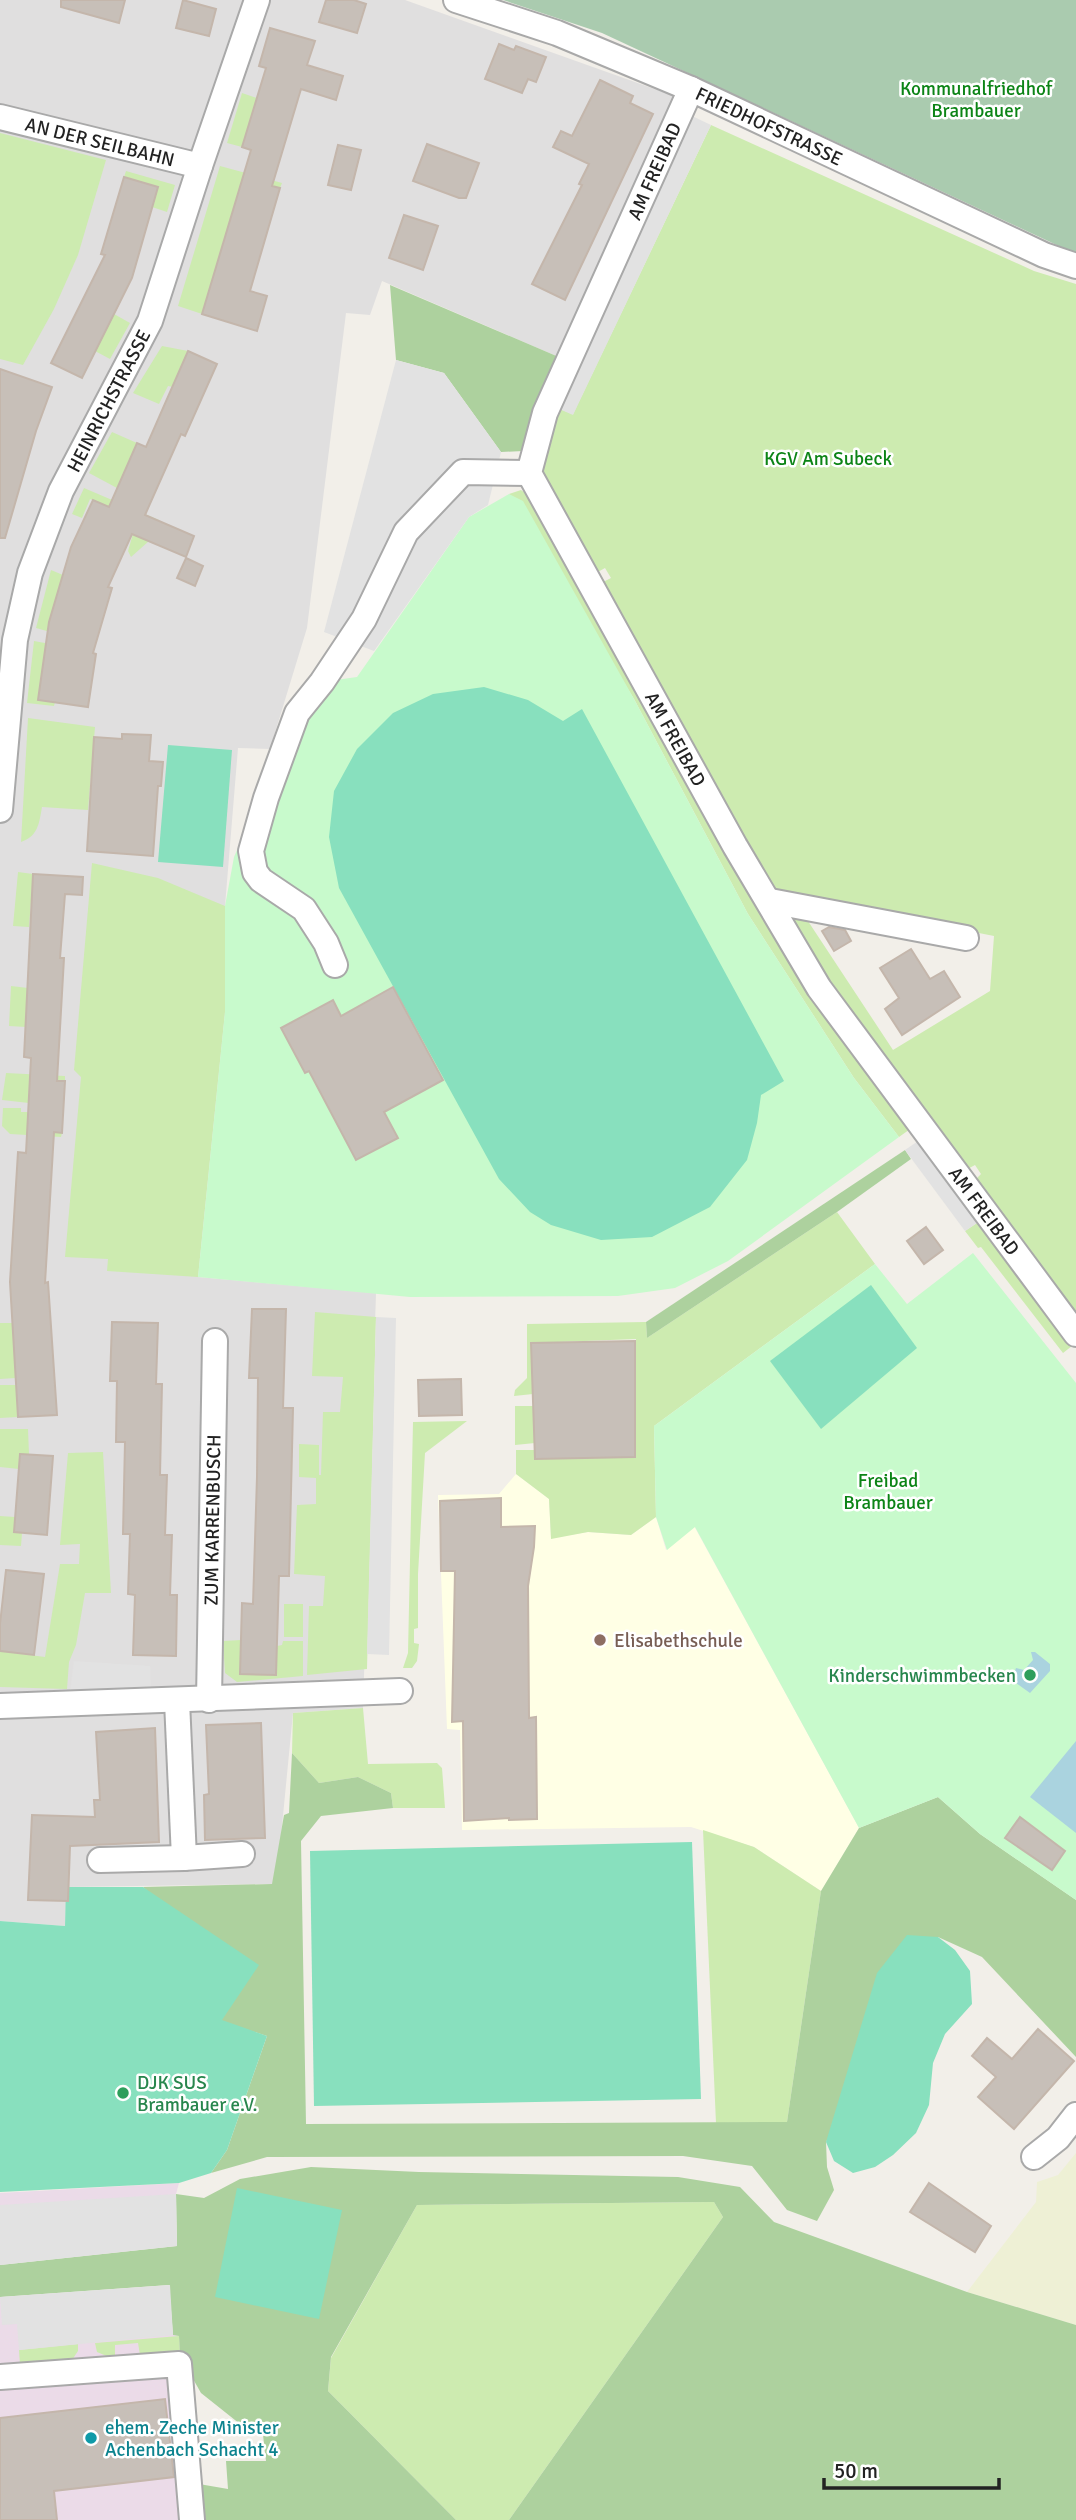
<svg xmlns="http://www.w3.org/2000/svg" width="1076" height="2520" viewBox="0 0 1076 2520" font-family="Signika,sans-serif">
<rect width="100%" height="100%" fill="#f2efe9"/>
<!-- residential -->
<polygon fill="#e0dfdf" points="0,0 405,0 677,97 561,358 382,281 370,315 346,313 307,628 270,749 238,748 225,906 225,1012 198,1277 376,1293 363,1708 293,1713 281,1836 273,1884 67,1887 65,1926 0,1921"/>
<!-- industrial -->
<g fill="#ebdbe8">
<polygon points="179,2183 176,2194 0,2265 0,2193"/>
<polygon points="0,2296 179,2336 185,2520 0,2520"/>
</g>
<!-- education -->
<polygon fill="#ffffe5" points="516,1474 549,1499 551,1538 588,1532 631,1535 656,1517 666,1550 694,1526 859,1828 821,1891 754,1847 691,1827 462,1830 460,1730 447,1729 438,1495 499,1494"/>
<!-- farmland -->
<polygon fill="#eef0d5" points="1076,2153 1076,2325 967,2292 1036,2202 1037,2182 1058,2175"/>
<!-- grass -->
<g fill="#cdebb0">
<polygon points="242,93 257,98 242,147 227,143"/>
<path d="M711 125 1034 271 1076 284V1314L974 1181 981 1174 975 1165 964 1171 818 972 784 916 802 912 893 1050 990 991 994 936 772 892 601 583 611 578 605 568 596 573C583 550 545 490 543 466 542 446 551 427 557 408L573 414Z"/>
<polygon points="0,133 106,160 78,255 54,309 23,365 0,359"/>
<polygon points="220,166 282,183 280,188 243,178 202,314 178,306"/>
<polygon points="126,171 175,185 167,212 152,207 158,187 124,177"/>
<polygon points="114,314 130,323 110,359 95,351"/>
<polygon points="162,346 188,351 173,387 168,386 159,404 133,393"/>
<polygon points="112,432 137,443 117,488 89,473"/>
<polygon points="84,488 159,520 149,541 131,557 128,551 137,520 90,499 82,518 72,514"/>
<polygon points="521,490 536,501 913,1127 899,1137 854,1078 748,914 634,699 509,494"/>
<polygon points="51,570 63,575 49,622 61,635 36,628"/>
<polygon points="34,641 61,646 45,650 38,699 55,702 54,706 27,703"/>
<path d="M28 718 95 727 88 810 42 807C39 824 38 836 21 842Z"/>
<polygon points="92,863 158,878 225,906 225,1012 198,1277 107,1271 108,1259 65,1257 81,1077 74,1070"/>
<polygon points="18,872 33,874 29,927 13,926"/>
<polygon points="11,986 28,988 26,1027 9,1026"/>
<polygon points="6,1073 65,1076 65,1081 30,1079 29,1103 2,1100"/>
<polygon points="3,1108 21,1108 21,1112 28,1112 27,1131 62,1133 61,1137 10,1134 2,1126"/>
<polygon points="837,1212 875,1264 654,1426 656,1517 631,1535 588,1532 551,1539 549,1499 516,1474 516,1450 535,1450 536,1459 635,1457 636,1339 532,1343 533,1394 514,1396 515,1390 527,1378 527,1324 646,1322 647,1338"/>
<polygon points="983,1219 1073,1339 1072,1346 1063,1353 981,1247 978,1248 965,1231"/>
<polygon points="315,1312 376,1317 367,1669 307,1675 309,1606 323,1606 325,1576 294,1574 297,1505 316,1504 316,1478 299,1477 299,1444 319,1445 319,1475 321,1475 323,1412 340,1412 343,1377 312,1376"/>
<polygon points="0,1323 13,1323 16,1378 0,1379"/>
<polygon points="0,1385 17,1385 18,1417 0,1418"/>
<polygon points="515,1406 533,1406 535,1443 515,1445"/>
<polygon points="467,1421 425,1453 418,1574 418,1628 414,1629 414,1643 419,1644 417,1661 412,1668 403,1668 408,1653 413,1422"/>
<polygon points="0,1429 28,1429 29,1454 20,1454 19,1469 0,1467"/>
<polygon points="103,1452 111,1593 85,1593 76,1645 69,1662 67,1689 0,1687 0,1651 45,1657 60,1564 79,1564 80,1544 60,1545 68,1453"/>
<polygon points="0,1516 15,1517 14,1532 22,1533 21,1546 0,1545"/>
<rect x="284" y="1604" width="19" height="33"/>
<polygon points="241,1640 240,1674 275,1675 277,1646 282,1645 283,1641 303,1641 303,1676 237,1682 225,1673 223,1641"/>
<polygon points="363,1708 368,1764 437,1763 442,1768 445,1808 393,1808 391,1793 358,1777 319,1783 292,1753 293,1713"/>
<polygon points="703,1830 754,1847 821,1891 787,2122 716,2123"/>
<polygon points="714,2202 723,2217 509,2520 456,2520 328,2391 331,2358 417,2205"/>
<polygon points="179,2336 180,2356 140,2355 138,2343 115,2345 115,2355 109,2357 97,2352 95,2343"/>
<polygon points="78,2344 78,2351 72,2360 20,2365 19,2350"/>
</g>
<!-- forest -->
<g fill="#add19e">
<polygon points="390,285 561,358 523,451 501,452 444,373 396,360"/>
<polygon points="905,1150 911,1159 837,1212 647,1338 646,1322"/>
<polygon points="292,1753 319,1783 358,1777 391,1793 393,1808 321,1816 301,1841 306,2124 787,2122 821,1891 859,1828 938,1797 980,1834 1076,1900 1076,2057 982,1957 938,1937 826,2142 827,2167 834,2190 817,2221 787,2210 752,2166 683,2156 267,2157 211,2173 227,2150 267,2036 221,2021 151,1894 143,1887 272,1884 284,1815 289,1813"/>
<polygon points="311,2167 419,2172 678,2177 740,2187 774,2222 967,2292 1076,2325 1076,2520 509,2520 723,2217 714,2202 417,2205 331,2357 328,2391 456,2520 201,2520 199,2484 228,2489 226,2461 266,2461 262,2426 240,2424 201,2393 180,2356 179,2336 173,2335 169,2285 0,2297 0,2265 177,2246 176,2194 204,2198 240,2179"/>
</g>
<!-- cemetery -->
<polygon fill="#aacbaf" points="503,0 1076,0 1076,254 602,33"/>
<!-- park -->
<g fill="#c8facc">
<polygon points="509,494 523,501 634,699 748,914 854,1078 899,1137 728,1261 675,1288 618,1296 410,1297 198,1277 225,1012 225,906 234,857 297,713 322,682 357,677 469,517"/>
<polygon points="973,1253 1076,1383 1076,1900 980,1834 938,1797 859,1828 695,1527 667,1550 656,1517 654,1426 875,1264 907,1304"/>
</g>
<!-- pitch -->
<g fill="#88e0be">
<polygon points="484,687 528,700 563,721 582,709 784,1081 761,1095 757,1123 747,1160 710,1207 652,1237 601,1240 551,1225 530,1212 499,1179 339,888 329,837 334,791 357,749 393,713 433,694"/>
<polygon points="168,745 232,750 223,867 158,862"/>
<polygon points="871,1285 917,1348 821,1429 770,1361"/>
<polygon points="692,1842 701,2099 314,2106 310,1851"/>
<polygon points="66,1887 143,1887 259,1965 222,2020 267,2036 227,2150 211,2173 179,2183 0,2192 0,1921 65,1926"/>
<polygon points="907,1935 938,1937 955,1950 970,1971 972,2004 945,2034 933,2063 929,2105 916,2133 893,2155 875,2167 853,2173 834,2161 826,2142 877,1973"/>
<polygon points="237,2188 342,2210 319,2319 215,2297"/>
</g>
<!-- parking -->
<g fill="#e2e2e2">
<polygon points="692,116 711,125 573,415 557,408"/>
<polygon points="396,360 444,373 501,452 488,505 469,517 374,651 324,632"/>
<polygon points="921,1139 983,1219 965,1231 905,1150"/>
<polygon points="376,1317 396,1318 389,1655 367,1654"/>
<polygon points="74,1661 150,1666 151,1691 70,1692"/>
<polygon points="176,2194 177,2246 0,2265 0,2205"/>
<polygon points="170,2285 173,2335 19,2350 17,2324 2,2325 0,2297"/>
</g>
<!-- water -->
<g fill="#aad3df">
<polygon points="1031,1652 1035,1652 1050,1664 1050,1671 1030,1693 1012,1680 1016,1668 1024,1670 1033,1660"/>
<polygon points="1076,1741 1076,1833 1030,1797"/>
</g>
<!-- building -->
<g fill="#c7bfb8" stroke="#c4b6ab" stroke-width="2">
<polygon points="61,0 125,0 119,23 61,7"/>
<polygon points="183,0 216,9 209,36 176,28"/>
<polygon points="326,0 354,0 366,4 357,33 319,22"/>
<polygon points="270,28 315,41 307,65 343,76 336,100 301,89 272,186 280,188 250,291 267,296 257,331 202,314 251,150 242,147 266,68 259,66"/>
<polygon points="499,44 514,50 516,46 546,57 536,82 528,79 522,93 485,79"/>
<polygon points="600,80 633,96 630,103 653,114 565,300 532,284 582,185 579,184 589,164 553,147 561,131 572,136"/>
<polygon points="427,144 479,163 466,198 459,198 413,181"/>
<polygon points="338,145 361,150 351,190 328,185"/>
<polygon points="124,177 158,187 132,278 82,378 51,363 105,255 101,254"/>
<polygon points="404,215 438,226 423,270 389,258"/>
<polygon points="188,351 217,364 185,436 181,434 145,515 194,536 186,557 132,534 108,587 112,588 93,653 96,654 88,707 38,700 49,622 71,547 93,500 109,507 137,443 146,447"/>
<polygon points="0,369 52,387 36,431 5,538 0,538"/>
<polygon points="186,558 203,566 195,586 177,578"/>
<polygon points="122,734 151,735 149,761 163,762 161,786 158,786 153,856 87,851 94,737 122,739"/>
<polygon points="33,874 83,877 82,895 65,894 60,958 64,958 57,1081 65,1081 62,1133 54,1132 45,1283 48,1282 57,1415 18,1417 10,1282 18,1152 26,1153 31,1058 24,1057"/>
<polygon points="829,927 845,930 851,941 834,951 822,931"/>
<polygon points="911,949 930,979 944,971 960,997 902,1035 885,1009 899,998 880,968"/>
<polygon points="393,987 443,1080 384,1112 398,1138 356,1160 309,1071 305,1073 281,1028 333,1000 341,1016"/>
<polygon points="926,1227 943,1250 924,1264 907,1241"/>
<polygon points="252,1309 286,1309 283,1408 293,1408 289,1576 279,1576 276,1675 240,1674 242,1603 253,1604 257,1477 258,1378 249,1378"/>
<polygon points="112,1322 158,1323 156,1384 162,1384 160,1475 167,1475 165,1535 172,1535 170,1595 177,1595 176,1656 133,1655 135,1595 128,1594 130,1534 123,1534 125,1442 116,1442 117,1381 110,1381"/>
<polygon points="635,1341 635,1457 535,1459 531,1343"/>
<polygon points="461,1379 462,1415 419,1416 418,1380"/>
<polygon points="20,1454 53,1456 47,1535 14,1532"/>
<polygon points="501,1498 501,1527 535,1526 534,1547 528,1586 529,1718 536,1717 537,1819 509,1820 509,1818 464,1821 463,1721 452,1722 455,1571 441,1571 440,1501"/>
<polygon points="6,1570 44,1574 34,1655 0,1651 0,1624"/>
<polygon points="261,1723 265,1838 205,1840 204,1795 209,1794 206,1725"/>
<polygon points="155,1728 159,1842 70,1846 68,1901 28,1900 32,1815 95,1817 94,1800 100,1800 96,1732"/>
<polygon points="1020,1817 1065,1851 1052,1870 1005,1838"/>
<polygon points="1038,2029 1074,2061 1014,2129 978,2097 996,2077 972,2056 987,2038 1012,2059"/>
<polygon points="929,2183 991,2226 975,2252 910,2212"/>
<polygon points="165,2399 174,2477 54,2491 57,2520 0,2520 0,2418"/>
</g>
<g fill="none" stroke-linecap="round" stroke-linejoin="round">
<defs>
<g id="minor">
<path id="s1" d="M456 0 557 33 691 89 1044 255 1076 266"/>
<path id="s2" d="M691 89 545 413 529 473 735 846 819 988 1076 1334"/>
<path id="s3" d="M0 117 200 166"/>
<path id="s4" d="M0 810 15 640 30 573 61 491 150 321 200 166 257 0"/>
<polyline points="770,901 966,938"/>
<polyline points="335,965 326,943 304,909 261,880 255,872 251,851 266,798 297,713 322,682 364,619 406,532 463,472 529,473"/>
<path id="s5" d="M209 1700 215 1341"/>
<polyline points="177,1701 184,1858"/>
<polyline points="0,1706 400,1691"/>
<polyline points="100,1860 184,1858 242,1854"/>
<polyline points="1034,2157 1058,2138 1076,2115"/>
<polyline points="0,2377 179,2364 192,2520"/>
</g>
</defs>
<!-- minor casing -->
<use href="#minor" stroke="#a9a9a9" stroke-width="28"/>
<!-- minor -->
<use href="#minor" stroke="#fff" stroke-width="24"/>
</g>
<!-- markers -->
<circle fill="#8d6e63" stroke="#fff" stroke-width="2.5" cx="600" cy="1640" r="7"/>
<g fill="#2e9e5b" stroke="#fff" stroke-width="2.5">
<circle cx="1030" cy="1675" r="7"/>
<circle cx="123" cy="2093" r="7"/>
</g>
<circle fill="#0f9aa8" stroke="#fff" stroke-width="2.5" cx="91" cy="2438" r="7"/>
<g text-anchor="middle" stroke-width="5" stroke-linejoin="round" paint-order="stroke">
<!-- park labels -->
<g font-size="19" fill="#0c8416" stroke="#fff">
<text x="976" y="95">Kommunalfriedhof<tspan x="976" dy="22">Brambauer</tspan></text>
<text x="828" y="465">KGV Am Subeck</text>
<text x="888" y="1487">Freibad<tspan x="888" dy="22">Brambauer</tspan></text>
</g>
<!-- street labels -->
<g font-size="19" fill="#222" stroke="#fff">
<text dy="7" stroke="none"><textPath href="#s1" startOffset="338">FRIEDHOFSTRASSE</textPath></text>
<text dy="7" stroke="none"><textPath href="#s3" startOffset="103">AN DER SEILBAHN</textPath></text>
<text transform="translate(654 171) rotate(-66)" y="7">AM FREIBAD</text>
<text dy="7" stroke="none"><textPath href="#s4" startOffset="429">HEINRICHSTRASSE</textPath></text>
<text dy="7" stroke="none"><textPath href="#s2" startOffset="721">AM FREIBAD</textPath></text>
<text dy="7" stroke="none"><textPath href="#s2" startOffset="1286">AM FREIBAD</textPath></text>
<text dy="7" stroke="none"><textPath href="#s5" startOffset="180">ZUM KARRENBUSCH</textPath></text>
</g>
<!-- education labels -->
<g font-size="19" fill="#785e54" stroke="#fff" text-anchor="start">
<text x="614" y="1647">Elisabethschule</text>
</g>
<!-- leisure labels -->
<g font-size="19" fill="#27864d" stroke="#fff" text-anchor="end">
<text x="1016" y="1682">Kinderschwimmbecken</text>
<text x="137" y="2089" text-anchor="start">DJK SUS<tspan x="137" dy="22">Brambauer e.V.</tspan></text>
</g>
<!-- culture labels -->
<g font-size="19" fill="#0d838f" stroke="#fff" text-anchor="start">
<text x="105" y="2434">ehem. Zeche Minister<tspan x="105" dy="22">Achenbach Schacht 4</tspan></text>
</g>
</g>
<!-- scale -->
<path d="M824 2478v10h175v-10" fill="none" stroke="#222222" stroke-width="3.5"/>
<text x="834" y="2478" font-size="21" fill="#222222" stroke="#ffffff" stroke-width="5" paint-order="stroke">50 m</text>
</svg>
